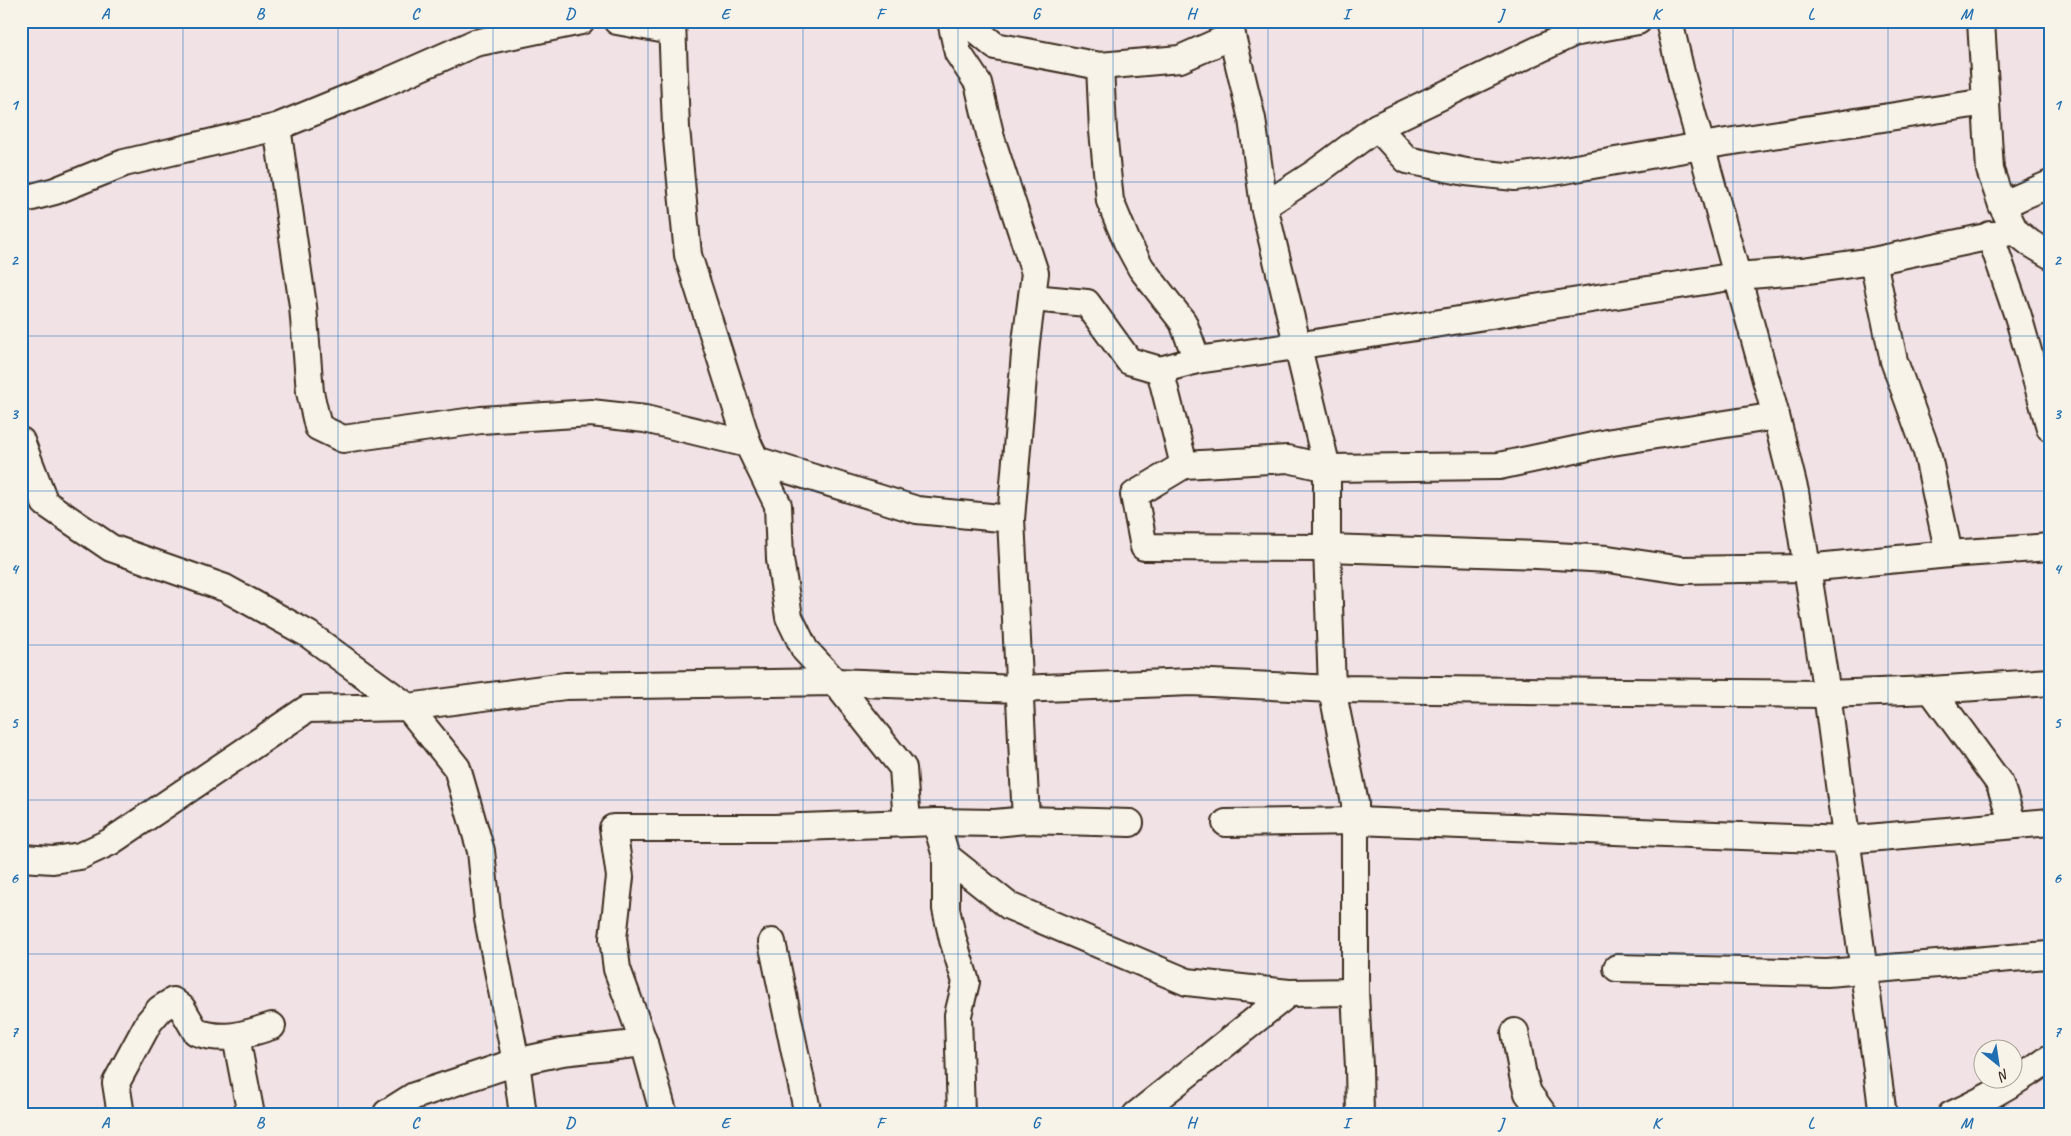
<svg xmlns="http://www.w3.org/2000/svg" width="2071" height="1136" viewBox="0 0 2071 1136" font-family="Caveat,sans-serif">
<rect width="100%" height="100%" fill="#f1e2e6"/>
<filter id="ink" filterUnits="userSpaceOnUse"><feTurbulence type="fractalNoise" baseFrequency=".02" numOctaves="2"/><feDisplacementMap in="SourceGraphic" scale="10" xChannelSelector="R" yChannelSelector="G"/><feConvolveMatrix kernelMatrix="1 2 1 2 8 2 1 2 1" color-interpolation-filters="sRGB"/></filter>
<g filter="url(#ink)">
<g fill="none" stroke-linecap="round" stroke-linejoin="round">
<defs>
<g id="minor">
<polyline points="617,21 672,31"/>
<polyline points="672,21 676,128 688,255 748,444"/>
<polyline points="951,21 958,53 978,83 991,138 1035,273 1026,342 1011,519 1026,820"/>
<polyline points="965,21 995,46 1100,66"/>
<polyline points="1230,21 1232,36 1252,119 1264,206 1327,468 1327,548 1332,689 1355,803 1355,992 1359,1067 1360,1115"/>
<polyline points="1669,21 1682,77 1776,416 1795,492 1827,694 1883,1115"/>
<polyline points="1981,21 1990,170 2002,205 2015,231 2030,243 2050,255"/>
<polyline points="277,127 303,306 310,392 318,427 343,439 481,420 591,413 645,419 748,444 778,505 780,559 789,617 805,650 835,682 903,768 907,823"/>
<polyline points="1377,127 1407,160 1466,172 1515,177 1553,172 1701,146 1986,102"/>
<polyline points="21,200 55,191 124,163 277,127 382,84 475,43 581,21"/>
<polyline points="2002,205 2050,184"/>
<polyline points="1264,206 1315,173 1377,127 1573,33 1638,21"/>
<polyline points="1990,235 2018,316 2050,428"/>
<polyline points="1873,261 1894,361 1927,452 1949,554"/>
<polyline points="1032,298 1087,303 1129,361 1160,370"/>
<polyline points="1197,360 1183,322 1141,268 1127,242 1110,201 1103,131 1100,66 1180,59 1232,36"/>
<polyline points="1776,416 1612,442 1499,466 1327,468 1288,459 1184,465 1160,370 1197,360 1296,346 1736,276 1802,271 1873,261 2015,231"/>
<polyline points="21,441 45,503 111,548 225,588 308,634 408,707 565,686 835,682 1019,689 1191,682 1332,689 1827,694 1931,690 2050,682"/>
<polyline points="756,460 917,510 1011,519"/>
<polyline points="1184,465 1134,495 1144,547 1327,548 1537,555 1608,559 1682,570 1806,568 1949,554 2050,547"/>
<polyline points="1931,690 2000,784 2013,824"/>
<polyline points="936,822 946,856 1009,906 1187,982 1289,993"/>
<polyline points="1226,823 1356,821 1845,840 2050,822"/>
<polyline points="946,856 946,909 953,940 966,982 958,1015 961,1115"/>
<polyline points="21,858 53,860 80,856 110,842 307,709 408,707 457,768 481,851 488,919 516,1062 523,1115"/>
<polyline points="772,942 808,1115"/>
<polyline points="1617,968 1827,973 2048,955"/>
<polyline points="1515,1032 1523,1076 1528,1093 1544,1115"/>
<polyline points="236,1037 251,1115"/>
<path d="M121 1115 116 1083 149 1022 160 1009 173 1001 182 1008 196 1032C225 1042 243 1035 272 1026"/>
<polyline points="388,1115 387,1113 414,1096 516,1062 562,1052 644,1043"/>
<polyline points="664,1115 644,1043 617,969 613,938 620,877 613,828 775,828 936,822 995,823 1026,820 1130,823"/>
<polyline points="1136,1115 1289,993 1355,992"/>
<path d="M1951 1115C1986 1099 2019 1081 2050 1058"/>
</g>
</defs>
<!-- minor casing -->
<use href="#minor" stroke="#3b2a1e" stroke-width="30"/>
<!-- minor -->
<use href="#minor" stroke="#f7f3e8" stroke-width="26"/>
</g>
</g>
<!-- grid -->
<path fill="none" stroke="#1f6fb2" stroke-width="1" stroke-opacity="0.55" d="M183 21V1115M338 21V1115M493 21V1115M648 21V1115M803 21V1115M958 21V1115M1113 21V1115M1268 21V1115M1423 21V1115M1578 21V1115M1733 21V1115M1888 21V1115M21 182H2050M21 336H2050M21 491H2050M21 645H2050M21 800H2050M21 954H2050"/>
<!-- margin -->
<rect width="2071" height="1136" fill="none" stroke="#f7f3e8" stroke-width="55"/>
<!-- north arrow -->
<g transform="translate(1998 1064) rotate(150)"><circle r="24" fill="#f7f3e8" stroke="#aca397"/>
<path d="M0-4L9 19L0 12L-9 19Z" fill="#1f6fb2"/>
<text y="-8" font-size="14" font-weight="bold" text-anchor="middle" fill="#3b2a1e">N</text>
</g>
<rect x="28" y="28" width="2016" height="1080" fill="none" stroke="#1f6fb2" stroke-width="2"/>
<g font-size="16" text-anchor="middle" font-weight="bold" fill="#1f6fb2">
<text x="105" y="19">A</text>
<text x="260" y="19">B</text>
<text x="415" y="19">C</text>
<text x="570" y="19">D</text>
<text x="725" y="19">E</text>
<text x="880" y="19">F</text>
<text x="1036" y="19">G</text>
<text x="1191" y="19">H</text>
<text x="1346" y="19">I</text>
<text x="1501" y="19">J</text>
<text x="1656" y="19">K</text>
<text x="1811" y="19">L</text>
<text x="1966" y="19">M</text>
<text x="14" y="110">1</text>
<text x="2057" y="110">1</text>
<text x="14" y="265">2</text>
<text x="2057" y="265">2</text>
<text x="14" y="419">3</text>
<text x="2057" y="419">3</text>
<text x="14" y="574">4</text>
<text x="2057" y="574">4</text>
<text x="14" y="728">5</text>
<text x="2057" y="728">5</text>
<text x="14" y="883">6</text>
<text x="2057" y="883">6</text>
<text x="14" y="1037">7</text>
<text x="2057" y="1037">7</text>
<text x="105" y="1128">A</text>
<text x="260" y="1128">B</text>
<text x="415" y="1128">C</text>
<text x="570" y="1128">D</text>
<text x="725" y="1128">E</text>
<text x="880" y="1128">F</text>
<text x="1036" y="1128">G</text>
<text x="1191" y="1128">H</text>
<text x="1346" y="1128">I</text>
<text x="1501" y="1128">J</text>
<text x="1656" y="1128">K</text>
<text x="1811" y="1128">L</text>
<text x="1966" y="1128">M</text>
</g>
</svg>
